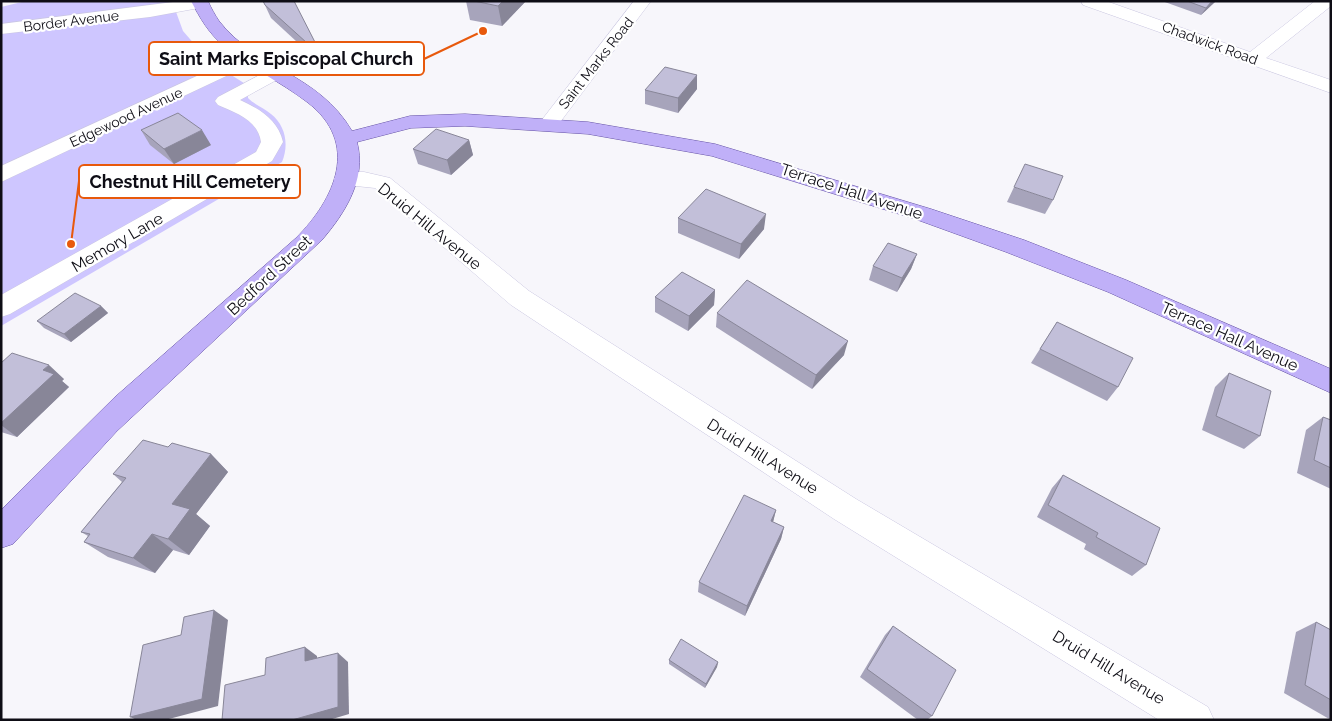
<svg xmlns="http://www.w3.org/2000/svg" width="1332" height="721" viewBox="0 0 1332 721" font-family="Raleway,sans-serif">
<rect width="100%" height="100%" fill="#f7f6fb"/>
<!-- green -->
<path fill="#cec6ff" d="M26 1H172L183 31 209 61 255 90 248 95V98C255 105 264 108 271 114 286 126 289 145 282 162L1 326V7Z"/>
<g fill="none" stroke-linecap="round" stroke-linejoin="round">
<defs>
<g id="minor">
<polygon points="181,1 207,3 205,7 199,8 150,17 1,34 1,24"/>
<polygon points="634,1 651,1 555,129 548,131 541,129 538,125 541,121"/>
<polygon points="1081,1 1106,1 1250,52 1315,1 1331,1 1331,6 1266,58 1331,80 1331,93 1083,5"/>
<polygon points="249,52 256,54 258,58 256,62 1,182 1,166"/>
<path d="M275 67 282 69 284 73 282 77 240 100C260 109 278 120 283 142L272 161 10 314 1 317V295L256 152 261 142C258 120 236 113 218 105L215 101 218 97Z"/>
<polygon points="345,172 364,172 390,178 529,291 856,499 1208,707 1214,720 1159,720 834,519 511,305 375,188 337,184 334,179 337,174"/>
</g>
<path id="major" d="M191 1H208C211 8 215 15 219 21 256 69 318 73 352 131L410 116 465 114 588 122 715 144 931 209 1024 240 1126 280 1331 369V393L1108 292 1006 252 915 219 712 156 588 134 465 126 411 128 357 142C367 179 345 213 322 240L117 431 13 544 1 548V510L115 397 296 238C335 199 361 143 307 102 281 82 250 68 225 47 209 34 200 18 191 1Z"/>
</defs>
<!-- minor casing -->
<use href="#minor" stroke="#cac7e1" stroke-width="1"/>
<!-- major casing -->
<use href="#major" stroke="#6654a6" stroke-width="1"/>
<!-- minor -->
<use href="#minor" fill="#fff" fill-rule="evenodd"/>
<!-- major -->
<use href="#major" fill="#c0b0f8" fill-rule="evenodd"/>
</g>
<!-- wall -->
<g fill="#a7a4bb">
<polygon points="263,1 294,1 324,64 322,65 271,18"/>
<polygon points="466,1 526,1 502,26 470,20"/>
<polygon points="1162,1 1216,1 1201,15"/>
<polygon points="697,75 697,89 678,113 645,104 645,90"/>
<polygon points="141,130 211,145 174,164 150,145"/>
<polygon points="469,140 473,155 451,175 418,164 413,149"/>
<polygon points="1014,187 1053,200 1045,214 1007,202"/>
<polygon points="678,218 764,229 739,259 678,233"/>
<polygon points="917,254 911,269 897,292 869,280 873,266"/>
<polygon points="715,290 714,305 688,331 655,312 655,297"/>
<polygon points="101,306 108,313 71,342 44,328 37,321"/>
<polygon points="717,313 844,355 812,389 716,327"/>
<polygon points="1057,322 1118,387 1107,401 1031,363"/>
<polygon points="1,363 64,379 62,381 69,387 17,437 1,432"/>
<polygon points="1229,373 1260,436 1244,449 1202,430 1215,387"/>
<polygon points="1323,417 1331,420 1331,489 1297,473 1306,430"/>
<polygon points="168,447 211,454 228,472 196,514 210,526 189,555 173,550 155,573 108,557 84,542 88,536 81,532 122,482 113,474"/>
<polygon points="1063,475 1146,565 1132,576 1084,549 1086,544 1037,517 1052,488"/>
<polygon points="776,510 773,522 784,527 781,539 745,616 698,592 699,582"/>
<polygon points="1316,622 1331,630 1331,720 1284,693 1296,632"/>
<polygon points="893,626 932,716 927,720 918,720 860,677 885,635"/>
<polygon points="669,660 718,662 717,667 705,688 669,664"/>
</g>
<!-- shaded-wall -->
<g fill="#888698">
<polygon points="503,1 526,1 502,26 498,6"/>
<polygon points="1212,1 1216,1 1201,15 1206,8"/>
<polygon points="319,50 324,64 322,65 317,52"/>
<polygon points="697,75 697,89 678,113 678,98"/>
<polygon points="202,130 211,145 174,164 164,149"/>
<polygon points="469,140 473,155 451,175 447,160"/>
<polygon points="766,214 764,229 739,259 741,244"/>
<polygon points="917,254 911,269 897,292 902,278"/>
<polygon points="715,290 714,305 688,331 689,316"/>
<polygon points="101,306 108,313 71,342 64,334"/>
<polygon points="848,341 844,355 812,389 816,375"/>
<polygon points="49,365 64,379 62,381 69,387 17,437 1,425 1,423 43,370"/>
<polygon points="211,454 228,472 196,514 210,526 189,555 168,539 172,504"/>
<polygon points="776,510 773,522 771,521"/>
<polygon points="784,527 781,539 745,616 747,606"/>
<polygon points="152,534 173,550 155,573 133,558"/>
<polygon points="214,610 228,620 218,706 165,720 137,720 130,717"/>
<polygon points="305,647 317,656 317,670 305,661"/>
<polygon points="338,653 348,662 349,714 329,720 292,720"/>
<polygon points="718,662 717,667 705,688 706,684"/>
</g>
<!-- building -->
<g fill="#c2bfd9" stroke="#888698">
<polygon points="263,1 294,1 319,50 317,52 265,5"/>
<polygon points="474,1 503,1 498,6"/>
<polygon points="1187,1 1212,1 1206,8"/>
<polygon points="665,67 697,75 678,98 645,90"/>
<polygon points="178,113 202,130 164,149 141,130"/>
<polygon points="436,129 469,140 447,160 413,149"/>
<polygon points="1025,164 1063,176 1053,200 1014,187"/>
<polygon points="706,189 766,214 741,244 678,218"/>
<polygon points="888,243 917,254 902,278 873,266"/>
<polygon points="682,272 715,290 689,316 655,297"/>
<polygon points="747,280 848,341 816,375 717,313"/>
<polygon points="75,293 101,306 64,334 37,321"/>
<polygon points="1057,322 1133,358 1118,387 1040,349"/>
<polygon points="12,353 49,365 43,370 54,374 1,423 1,363"/>
<polygon points="1229,373 1271,391 1260,436 1216,416"/>
<polygon points="1323,417 1331,420 1331,468 1314,460"/>
<polygon points="143,440 168,447 172,443 211,454 172,504 190,509 168,539 152,534 133,558 84,542 90,534 81,532 126,478 113,474"/>
<polygon points="1063,475 1160,528 1146,565 1096,537 1098,533 1048,505"/>
<polygon points="744,495 776,510 771,521 784,527 747,606 699,582"/>
<polygon points="214,610 202,699 130,717 143,645 181,635 184,617"/>
<polygon points="1316,622 1331,630 1331,700 1305,685"/>
<polygon points="893,626 956,670 932,716 867,669"/>
<polygon points="681,639 718,662 706,684 669,660"/>
<polygon points="305,647 305,661 338,653 338,707 292,720 222,720 225,685 265,675 266,658"/>
</g>
<g text-anchor="middle" stroke-width="4.5" stroke-linejoin="round" paint-order="stroke">
<!-- far-street labels -->
<g font-size="14" fill="#0e0d15" stroke="#fff">
<text transform="translate(71 21) rotate(-7)" y="5">Border Avenue</text>
<text transform="translate(1210 43) rotate(20)" y="5">Chadwick Road</text>
<text transform="translate(596 63) rotate(-52)" y="5">Saint Marks Road</text>
<text transform="translate(126 117) rotate(-25)" y="5">Edgewood Avenue</text>
</g>
<!-- street labels -->
<g font-size="16" fill="#0e0d15" stroke="#fff">
<text transform="translate(852 191) rotate(18)" y="6">Terrace Hall Avenue</text>
<text transform="translate(430 226) rotate(39)" y="6">Druid Hill Avenue</text>
<text transform="translate(117 242) rotate(-30)" y="6">Memory Lane</text>
<text transform="translate(269 275) rotate(-43)" y="6">Bedford Street</text>
<text transform="translate(1230 336) rotate(24)" y="6">Terrace Hall Avenue</text>
<text transform="translate(763 456) rotate(32)" y="6">Druid Hill Avenue</text>
<text transform="translate(1109 667) rotate(31)" y="6">Druid Hill Avenue</text>
</g>
</g>
<!-- callouts -->
<path fill="none" stroke="#e8590c" stroke-width="2" d="M483 31L424 59M71 244L79 181"/>
<g fill="#e8590c" stroke="#fff" stroke-width="2">
<circle cx="483" cy="31" r="5"/>
<circle cx="71" cy="244" r="5"/>
</g>
<g fill="#fff" stroke="#e8590c" stroke-width="2">
<rect x="149" y="42" width="275" height="33" rx="5"/>
<rect x="79" y="165" width="221" height="33" rx="5"/>
</g>
<g font-size="18" text-anchor="middle" font-weight="bold" fill="#0e0d15">
<text x="286" y="65">Saint Marks Episcopal Church</text>
<text x="190" y="188">Chestnut Hill Cemetery</text>
</g>
<!-- border -->
<rect width="1332" height="721" fill="none" stroke="#0e0d15" stroke-width="5"/>
</svg>
